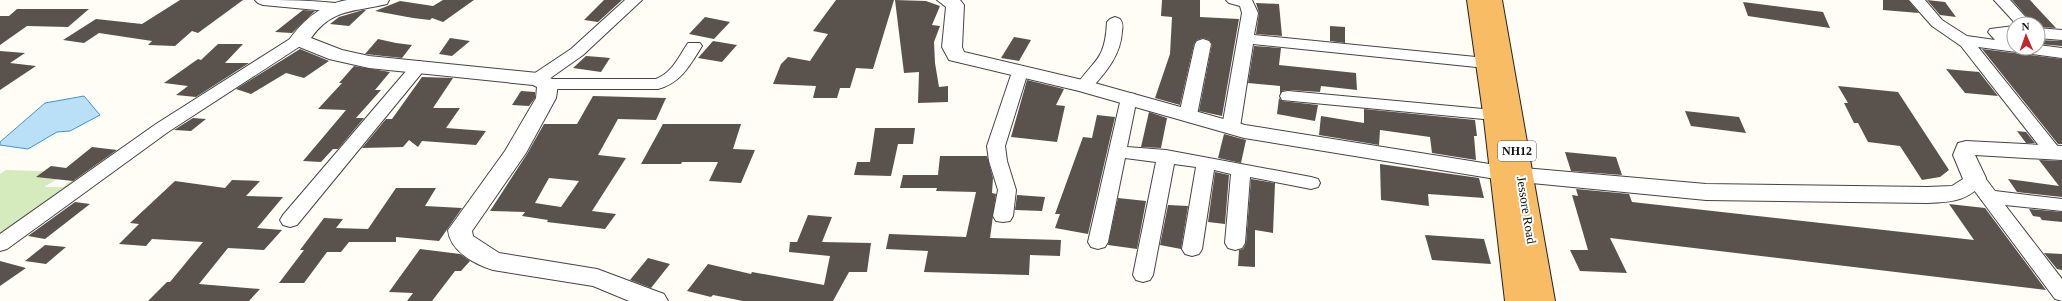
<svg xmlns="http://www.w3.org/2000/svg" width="2062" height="301" viewBox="0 0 2062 301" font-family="'Times New Roman',serif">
<rect width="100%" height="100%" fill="#fffdf5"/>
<!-- green -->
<polygon fill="#d5ebbd" points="6,170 69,172 44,187 63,187 81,172 93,177 0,252 0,174"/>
<!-- water -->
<polygon fill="#b9e0f7" stroke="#3f96cf" points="84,96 100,115 70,131 57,132 28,149 0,145 0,142 45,103"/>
<!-- building -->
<g fill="#5a524d" fill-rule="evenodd">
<polygon points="180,0 243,0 198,33 192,31 175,46 148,45 152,41 99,33 84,43 63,40 96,19 142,24"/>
<polygon points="443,0 474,0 443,22 432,18 430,20 413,18 375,11 400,1 433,6"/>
<polygon points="604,0 622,0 598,22 584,20"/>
<polygon points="836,0 894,0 873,69 856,68 850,88 840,88 837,98 813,98 816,86 773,84 781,64 788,57 810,61 828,34 813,31"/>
<polygon points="895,0 926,1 940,6 932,25 940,26 934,42 935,63 939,87 948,86 948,102 918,103 919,72 904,73"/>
<polygon points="1162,0 1200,0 1200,17 1239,19 1222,116 1199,111 1212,44 1209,40 1203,38 1197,40 1194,44 1180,105 1155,98 1170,54 1172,17 1161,16"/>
<polygon points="1883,0 1908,0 1919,13 1883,10"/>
<polygon points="1927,0 1945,2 1956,17 1940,15"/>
<polygon points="2012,0 2030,0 2056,28 2038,27 2038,24 2033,24"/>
<polygon points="1743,2 1823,12 1830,28 1748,16"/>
<polygon points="1256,3 1279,4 1282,36 1256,34 1259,13"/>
<polygon points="17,9 89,9 68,27 27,26 0,45 0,16 9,16"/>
<polygon points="303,10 315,11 292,33 275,32"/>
<polygon points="363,10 366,10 349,26 330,24 339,17"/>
<polygon points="705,17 730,22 714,39 689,34"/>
<polygon points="1330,26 1345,27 1345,43 1330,41"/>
<polygon points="1014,37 1031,40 1019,61 1001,58"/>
<polygon points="450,38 470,41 452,56 439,54"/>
<polygon points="378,39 396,43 412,45 402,58 365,54"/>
<polygon points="2038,40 2062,41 2062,46 2038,44"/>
<polygon points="713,41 737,45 722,62 698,58"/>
<polygon points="218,44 243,44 225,63 249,63 196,97 176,95 188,86 164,83 198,59 201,60"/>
<polygon points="1254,46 1281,48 1279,65 1356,73 1357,90 1321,86 1320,92 1288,90 1282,91 1280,94 1280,86 1248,83"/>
<polygon points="300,49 329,61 304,78 286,73 251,94 236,89"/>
<polygon points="1982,49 2062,59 2062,144 2058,144"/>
<polygon points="0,51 25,53 10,63 36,66 0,90"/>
<polygon points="586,56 599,57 610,58 601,72 573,68"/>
<polygon points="354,66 390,72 375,90 381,90 356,118 364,118 338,149 333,149 321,162 303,161 346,110 318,109 342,83 339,83"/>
<polygon points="1946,69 1979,72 1998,96 1965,93"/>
<polygon points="422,77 453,78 433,108 460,108 446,128 486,131 476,145 422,141 418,147 409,140 403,147 362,148 386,119 392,119"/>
<polygon points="1027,80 1064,89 1056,105 1065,106 1057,142 1011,137"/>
<polygon points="1838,86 1898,92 1949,170 1940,177 1922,180 1900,146 1868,142 1858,123 1854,123 1844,103 1848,103"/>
<polygon points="521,91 535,92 535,98 529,106 512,105"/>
<path d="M593 96 666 98 656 120 618 119 598 155 626 158 592 211 616 214 605 229 547 222 548 220 522 216 525 212 490 211 527 154 544 124H577ZM549 178 579 181 561 207 535 203Z"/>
<polygon points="1279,98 1282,101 1318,105 1315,121 1277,114"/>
<polygon points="1364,109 1475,120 1477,136 1474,136 1476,160 1432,153 1430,137 1380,130 1379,145 1319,135 1321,116 1364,123"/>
<polygon points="1685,111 1739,117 1746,133 1691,126"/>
<polygon points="1149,112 1167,118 1161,148 1141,147"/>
<polygon points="1097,115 1115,117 1088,234 1055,228 1060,214 1055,214 1083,137 1092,138"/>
<polygon points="193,118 206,119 191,131 174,130"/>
<polygon points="663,124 741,124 733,149 755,150 741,183 709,181 718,162 682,162 681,164 641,164"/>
<polygon points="875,128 915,128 913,144 898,144 891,176 854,175 857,162 870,162"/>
<polygon points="2017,131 2026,132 2035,143 2026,143"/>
<polygon points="1224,134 1246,140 1241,163 1218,158"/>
<polygon points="92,147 117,150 73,181 36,177 51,166 66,168"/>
<polygon points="1565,152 1616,157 1622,175 1571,171"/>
<polygon points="940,156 987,156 993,178 992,193 996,194 990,238 1061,240 1060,256 1030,255 1029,275 924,272 928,251 886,249 889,234 966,237 976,192 936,191 937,188 900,188 903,175 938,175"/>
<polygon points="2039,160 2062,161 2062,197 2017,192 2008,179 2059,186"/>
<polygon points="1380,164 1479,178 1484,198 1428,194 1429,206 1381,200"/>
<polygon points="1215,172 1229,175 1225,224 1208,222"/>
<polygon points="1251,179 1275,183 1273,233 1255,230 1255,267 1238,266 1239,250 1243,249 1246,243"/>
<polygon points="232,180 260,181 246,196 283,197 257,228 282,230 264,250 228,248 199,284 260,289 249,301 148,301 167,282 170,282 203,242 152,239 146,246 119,244 139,224 130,223 175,181 225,188"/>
<polygon points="396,188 436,188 425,206 462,208 439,241 396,237 396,242 349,242 341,252 327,252 304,283 279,283 304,250 300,250 324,218 343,219 336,228 368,229"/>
<polygon points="1576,189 1629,194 1632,202 1974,240 1949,204 1985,208 2046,290 1610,238 1627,273 1580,271 1570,250 1588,250 1572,195 1578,196"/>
<polygon points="1017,195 1045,197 1042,211 1015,210"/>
<polygon points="1118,198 1146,201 1137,249 1108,245"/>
<polygon points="75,202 90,204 45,239 28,236"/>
<polygon points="1168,205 1188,206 1181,249 1160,245"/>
<polygon points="2029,209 2062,212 2062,222 2042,220 2040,217 2033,216"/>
<polygon points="808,215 832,217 822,242 871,243 867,272 849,272 833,301 743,301 713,295 711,297 687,291 708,264 751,274 752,272 824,285 830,256 789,252 790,242 797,242"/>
<polygon points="1425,235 1484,239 1491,264 1432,260"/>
<polygon points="45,245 66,247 46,264 25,261"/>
<polygon points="420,249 460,254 470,261 461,271 455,271 432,301 407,301 413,293 389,292"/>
<polygon points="2044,253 2062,254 2062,270 2057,269"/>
<polygon points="648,258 670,264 651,288 630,280"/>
<polygon points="0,261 26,268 0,286"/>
</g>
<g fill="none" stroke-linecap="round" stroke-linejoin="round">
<defs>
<g id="minor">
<path d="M255 0C284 0 315 0 343 4L346 7 343 10 338 12 263 5 258 3Z"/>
<path d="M625 0H642L583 55 549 79H656C673 72 679 56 688 43H700L702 46C690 65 681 83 658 89H548L542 88 540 83H532L530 79 532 75 571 49Z"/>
<polygon points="1226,0 1252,0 1258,13 1254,35 1486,58 1492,60 1494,63 1492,66 1486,68 1253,44 1240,127 1237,131 1231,132 1225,131 1222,127 1242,13 1240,6 1229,3"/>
<polygon points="1909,0 1925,0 1942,20 1967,36 1995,40 1988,32 1990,29 2014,26 2014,36 2010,36 2014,39 2014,48 2038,48 2038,45 2062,48 2062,58 1978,47 2059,148 2062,152 2059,156 2053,158 2047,156 1961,46 1932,26"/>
<polygon points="1994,0 2010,0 2032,24 2016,24"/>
<path d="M1115 17 1120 19C1123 23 1123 26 1122 31 1121 55 1106 72 1090 90L1084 91 1078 90 1076 86C1095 58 1105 61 1107 22L1110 19Z"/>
<polygon points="2038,28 2062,30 2062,40 2038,38"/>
<polygon points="299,35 305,37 307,40 305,43 168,132 7,249 0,251 0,234 156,124 293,37"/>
<polygon points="1203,39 1209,41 1211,44 1197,115 1194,119 1188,120 1182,119 1179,115 1195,44 1197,41"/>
<polygon points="419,61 425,63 427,66 425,69 297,225 290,227 283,225 280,220 283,215 413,63"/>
<polygon points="1020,67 1026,69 1028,72 1005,146 1007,161 1016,190 1013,216 1010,221 1003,222 996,221 993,216 998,190 989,161 987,146 1012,72 1014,69"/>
<polygon points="1288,91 1494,110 1500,111 1503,115 1500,119 1494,120 1282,100 1280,96 1282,92"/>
<polygon points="1129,93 1135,94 1137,98 1127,147 1166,150 1311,177 1318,179 1320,183 1318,187 1311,189 1250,177 1245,243 1242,248 1235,250 1228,248 1225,243 1231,174 1214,170 1202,249 1199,254 1192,256 1185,254 1182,249 1196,167 1174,164 1153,275 1150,280 1143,282 1136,280 1133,275 1156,162 1125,158 1108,242 1105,247 1098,249 1091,247 1088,242 1121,98 1123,94"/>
<polygon points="1975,172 1982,174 1995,191 2062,199 2062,211 2005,205 2062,279 2062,301 2055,299 1968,182 1966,178 1968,174"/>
</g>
<g id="tertiary">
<path d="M347 0H389L387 4C355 12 332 8 311 38L342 50 369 56 538 73 555 80 558 84 556 98 526 153 472 231 473 236 499 253 597 269 664 294 668 301H629L593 286 493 270C474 264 450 251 448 230L505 151 536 98 537 87 533 85 369 68 329 59 292 44 289 40C304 19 322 4 347 0Z"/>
<path d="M937 0H960L964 5 962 47 964 52 1091 82 1245 125 1502 166 1706 184 1927 187 1952 186 1963 179 1953 155 1958 143 1966 141 2062 146V160L1975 155 1986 178C1971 201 1953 202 1927 203L1706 200 1502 180 1244 138 1079 91 949 60 942 47 946 7Z"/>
</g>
<polygon id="trunk" points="1467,0 1502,0 1555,301 1505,301 1484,120"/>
</defs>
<!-- minor casing -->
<use href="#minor" stroke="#444" stroke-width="2"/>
<!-- tertiary casing -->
<use href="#tertiary" stroke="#444" stroke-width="2"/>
<!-- trunk casing -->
<use href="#trunk" stroke="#222" stroke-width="2"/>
<!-- minor -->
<use href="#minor" fill="#fff" fill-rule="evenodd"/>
<!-- tertiary -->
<use href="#tertiary" fill="#fff" fill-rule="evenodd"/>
<!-- trunk -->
<use href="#trunk" fill="#f7bc64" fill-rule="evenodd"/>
</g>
<g text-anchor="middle" stroke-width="4" stroke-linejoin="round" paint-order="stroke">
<!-- shield labels -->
<rect fill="#fff" stroke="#585858" stroke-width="1" x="1498" y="141" width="38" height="20" rx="3"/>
<g font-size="12" font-weight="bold" fill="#111">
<text x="1517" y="155">NH12</text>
</g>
<!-- street labels -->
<g font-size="13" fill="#111" stroke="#fff">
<text transform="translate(1527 210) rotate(81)" y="5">Jessore Road</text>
</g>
</g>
<!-- north arrow -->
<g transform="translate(2026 36) rotate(358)"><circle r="19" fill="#ffffff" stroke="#a0a0a0"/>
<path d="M0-3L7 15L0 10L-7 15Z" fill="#c4262e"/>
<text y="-6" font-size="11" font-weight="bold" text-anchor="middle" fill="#111111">N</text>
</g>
</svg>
